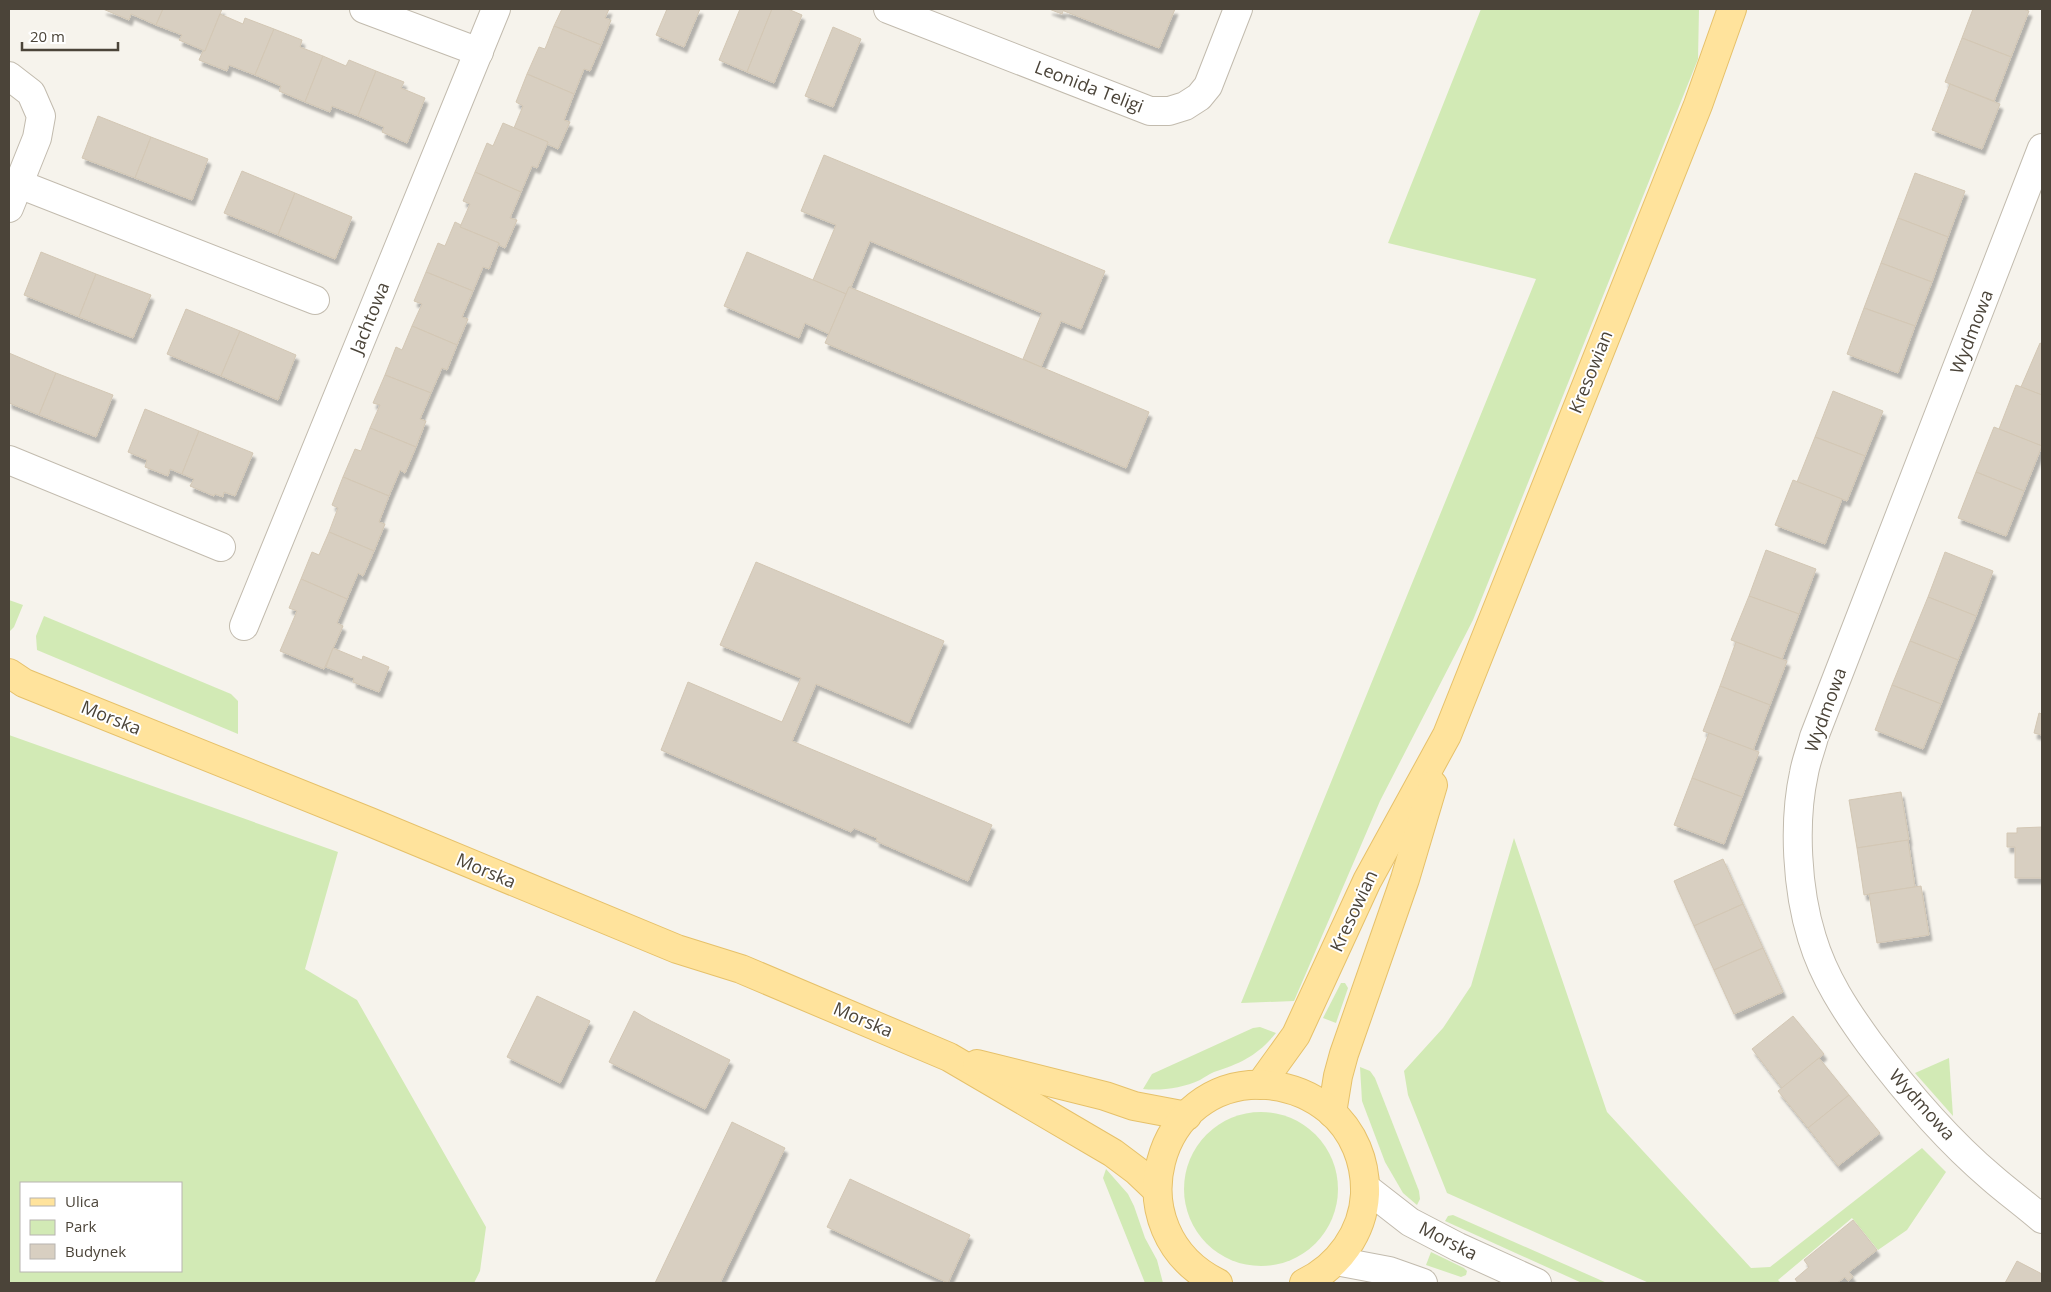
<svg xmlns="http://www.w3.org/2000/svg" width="2051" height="1292" viewBox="0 0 2051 1292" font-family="'Open Sans',sans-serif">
<defs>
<filter id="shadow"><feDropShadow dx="3" dy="5.5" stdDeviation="1" flood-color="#0004"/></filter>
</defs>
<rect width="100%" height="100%" fill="#f6f3ec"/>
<!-- green -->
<g fill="#d2eab5" fill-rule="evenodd">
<polygon points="1481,9 1699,9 1698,59 1473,620 1380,801 1294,1001 1241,1003 1536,279 1388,243"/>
<polygon points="9,600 23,605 14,627 9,632"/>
<polygon points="44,616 231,694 238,701 238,734 37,650 36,636"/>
<path d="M9 735 338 852 305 969 357 1000 486 1227 480 1271 474 1283H9ZM21 1183H181V1271H21Z"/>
<polygon points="1514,838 1607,1112 1751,1268 1770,1267 1922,1148 1946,1172 1907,1230 1878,1250 1852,1218 1778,1280 1781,1283 1649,1283 1447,1193 1408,1095 1404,1071 1443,1028 1471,986"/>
<polygon points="1341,983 1345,983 1348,988 1336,1023 1323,1018"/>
<path d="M1260 1027 1276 1033C1257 1056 1241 1063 1214 1072 1209 1074 1205 1077 1200 1080 1183 1088 1161 1091 1143 1089L1152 1074 1253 1028Z"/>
<polygon points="1949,1058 1953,1116 1915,1073"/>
<polygon points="1360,1067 1370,1071 1375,1078 1419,1191 1420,1199 1417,1205 1403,1193 1385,1162 1362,1101"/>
<circle cx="1261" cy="1189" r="77"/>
<polygon points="1106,1169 1128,1194 1134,1206 1145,1238 1157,1260 1163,1283 1145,1283 1103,1178"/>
<polygon points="1453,1215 1607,1283 1582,1283 1445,1221 1448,1216"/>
<polygon points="1431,1252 1464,1268 1467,1271 1466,1275 1461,1277 1426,1265"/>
</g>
<!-- building -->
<g fill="#d8cfc1" stroke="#d3c7b4" filter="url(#shadow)">
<polygon points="103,9 163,9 156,25 131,14 129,20"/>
<polygon points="163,9 222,9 205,51 179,40 182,35 156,25"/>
<polygon points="562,9 609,9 605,18 611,20 601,45 554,26"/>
<polygon points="667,9 700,9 684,47 656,35"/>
<polygon points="740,9 772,9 747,72 719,60"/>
<polygon points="772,9 788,9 802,15 774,83 747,72"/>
<polygon points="1049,9 1064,9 1062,14"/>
<polygon points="1064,9 1175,9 1159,48 1064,11"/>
<polygon points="1973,9 2023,9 2029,11 2011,57 1962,38"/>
<polygon points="220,14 243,24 245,18 274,29 255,75 229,65 227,71 199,60 203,51 205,51"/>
<polygon points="554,26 601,45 590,71 584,69 574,94 527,74 539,47 545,49"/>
<polygon points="833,27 861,39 833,107 805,96"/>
<polygon points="274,29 302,40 300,47 323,56 305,102 279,91 281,86 255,75"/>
<polygon points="1962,38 2011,57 1994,101 1945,82"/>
<polygon points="323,56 346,66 349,60 376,71 358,116 332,106 330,112 305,102"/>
<polygon points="376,71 404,82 401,88 425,98 407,143 382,132 384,127 358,116"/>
<polygon points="527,74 574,94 564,120 570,122 558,149 547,144 548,142 514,128 523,106 516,102"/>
<polygon points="1950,84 2000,104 1982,149 1932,130"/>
<polygon points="98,116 151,137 135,178 82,158"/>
<polygon points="503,123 548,142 537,168 532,166 521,192 475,172 487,143 493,146"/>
<polygon points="151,137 208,159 192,200 135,178"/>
<polygon points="824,155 1105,271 1081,329 1061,321 1041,367 1023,359 1042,313 870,241 851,287 849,287 846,294 813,280 836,225 801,211"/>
<polygon points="242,171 295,193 278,235 224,213"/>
<polygon points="475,172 521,192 510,218 517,220 505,248 499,245 499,243 460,227 470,204 463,201"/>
<polygon points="1915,173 1965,191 1948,237 1898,218"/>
<polygon points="295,193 352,217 335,259 278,235"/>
<polygon points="1898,218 1948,237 1932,282 1881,263"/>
<polygon points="455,222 461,225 460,227 499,243 489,269 483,267 473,291 426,272 438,243 445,246"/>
<polygon points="41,252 96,274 79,317 24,295"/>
<polygon points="747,252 846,294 829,334 805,323 799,338 724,306"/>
<polygon points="1881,263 1932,282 1915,326 1864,308"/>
<polygon points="426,272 473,291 462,317 468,319 457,345 412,326 422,304 414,301"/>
<polygon points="96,274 151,295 133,338 79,317"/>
<polygon points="849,287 1149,412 1126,468 825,343"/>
<polygon points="1864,308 1915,326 1898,373 1847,354"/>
<polygon points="186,309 240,331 221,376 167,354"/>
<polygon points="412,326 457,345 447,370 442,368 431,393 385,375 396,347 402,350"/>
<polygon points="240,331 296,355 278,400 221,376"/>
<polygon points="2040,343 2042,344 2042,395 2021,387"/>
<polygon points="9,353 56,373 39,415 9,403"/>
<polygon points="56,373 113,395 96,437 39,415"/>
<polygon points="385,375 431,393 420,419 426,421 416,447 370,428 380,405 373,403"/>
<polygon points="2016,385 2042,395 2042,446 1999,429"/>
<polygon points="1833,391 1883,411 1865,456 1815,437"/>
<polygon points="145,409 199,431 182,474 170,469 168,476 145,467 147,460 128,452"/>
<polygon points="1994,427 2042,446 2024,491 1976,472"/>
<polygon points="370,428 416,447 405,473 400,470 389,496 343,477 355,449 361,451"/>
<polygon points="199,431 253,453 235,496 224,492 223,497 215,494 214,496 190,486 194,479 182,474"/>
<polygon points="1815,437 1865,456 1847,501 1797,482"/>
<polygon points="1976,472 2024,491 2006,536 1958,518"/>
<polygon points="343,477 389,496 379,522 385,524 374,551 329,532 338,508 332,505"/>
<polygon points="1793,480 1842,499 1825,544 1775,525"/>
<polygon points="329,532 374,551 363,576 358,573 347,599 301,579 312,552 319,555"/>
<polygon points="1766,550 1816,569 1799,614 1749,596"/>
<polygon points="1945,552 1993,571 1976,616 1928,597"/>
<polygon points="756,562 944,641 909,723 816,684 792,741 992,825 968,881 876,841 877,838 854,828 851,832 661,750 688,682 782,722 801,678 720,645"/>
<polygon points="301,579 347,599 337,623 343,626 324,669 280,651 297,611 289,608"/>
<polygon points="1749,596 1799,614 1782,659 1731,640"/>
<polygon points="1928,597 1976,616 1958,660 1910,641"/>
<polygon points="1910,641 1958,660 1941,704 1892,685"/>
<polygon points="1736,642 1787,661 1770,705 1720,686"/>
<polygon points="333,648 362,660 363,656 389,667 379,692 353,682 354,678 326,667"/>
<polygon points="1892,685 1941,704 1923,749 1875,730"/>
<polygon points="1720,686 1770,705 1753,750 1703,731"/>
<polygon points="2039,713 2042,714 2042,735 2034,733"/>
<polygon points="1709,733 1759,752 1742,797 1692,778"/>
<polygon points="1692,778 1742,797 1724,844 1674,825"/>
<polygon points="1901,792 1909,840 1857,848 1849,800"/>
<polygon points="2042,827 2042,878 2015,878 2015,847 2007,847 2007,833 2017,833 2017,828"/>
<polygon points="1908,840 1915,887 1864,895 1857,848"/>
<polygon points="1723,859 1743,904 1694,926 1674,881"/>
<polygon points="1921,886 1929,935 1877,943 1869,894"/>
<polygon points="1743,904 1763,948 1714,970 1694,926"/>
<polygon points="1763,948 1783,992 1734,1014 1714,970"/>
<polygon points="537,996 590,1021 560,1083 507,1057"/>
<polygon points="634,1011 651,1021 730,1060 705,1109 609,1062"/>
<polygon points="1793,1016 1824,1054 1782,1088 1752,1049"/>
<polygon points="1819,1058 1849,1095 1808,1128 1778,1091"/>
<polygon points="1849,1095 1880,1133 1838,1166 1808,1128"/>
<polygon points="732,1122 785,1148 720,1283 655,1283"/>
<polygon points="850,1179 970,1235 948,1283 827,1227"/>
<polygon points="1853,1220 1877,1250 1849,1272 1853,1277 1848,1281 1845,1277 1837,1283 1798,1283 1795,1279 1809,1267 1804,1260"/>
<polygon points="2017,1261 2042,1274 2042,1283 2005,1283"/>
</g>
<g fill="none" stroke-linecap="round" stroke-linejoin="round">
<defs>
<g id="minor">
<polyline points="364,9 479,52"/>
<polyline points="888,9 1150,111 1169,111 1185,106 1199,97 1208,86 1238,9"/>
<polyline points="9,76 31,93 41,116 37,138 9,208"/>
<path d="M2042 148 1814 737C1811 749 1806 761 1804 773 1793 823 1797 890 1812 938 1824 978 1846 1011 1870 1044 1906 1092 1946 1139 1992 1178 2008 1192 2026 1205 2042 1219"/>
<polyline points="19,184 315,300"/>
<polyline points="9,460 221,547"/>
<polyline points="244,626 496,9"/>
<polyline points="1365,1187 1410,1222 1458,1247 1537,1283"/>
<polyline points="1336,1261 1389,1271 1423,1283"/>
</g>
<g id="major">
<polyline points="9,673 24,683 370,822 677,949 741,969 949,1057 1113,1153 1137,1171 1157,1190"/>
<polyline points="977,1064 1105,1096 1134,1106 1187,1116"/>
<polyline points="1260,1085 1296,1035 1367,881 1447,735 1698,105 1732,9"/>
<polyline points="1332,1113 1338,1076 1344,1054 1405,879 1433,785"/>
<path d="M1218 1283C1113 1231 1155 1077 1267 1085 1290 1087 1311 1095 1329 1110 1354 1131 1366 1162 1365 1194 1363 1233 1338 1267 1304 1283"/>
</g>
</defs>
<!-- minor casing -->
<use href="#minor" stroke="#c2bbae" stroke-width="30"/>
<!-- major casing -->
<use href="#major" stroke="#e6c16a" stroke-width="30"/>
<!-- minor -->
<use href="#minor" stroke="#fff" stroke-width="28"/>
<!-- major -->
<use href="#major" stroke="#ffe39c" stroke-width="28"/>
</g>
<g text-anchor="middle" stroke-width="4" stroke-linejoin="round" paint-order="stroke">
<!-- street labels -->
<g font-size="18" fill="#4b4439" stroke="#fff">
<text transform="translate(1089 87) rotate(21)" y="6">Leonida Teligi</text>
<text transform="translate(370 318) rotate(-68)" y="6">Jachtowa</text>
<text transform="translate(1972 332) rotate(-69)" y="6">Wydmowa</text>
<text transform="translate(1591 372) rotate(-68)" y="6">Kresowian</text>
<text transform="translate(1826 710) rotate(-70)" y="6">Wydmowa</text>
<text transform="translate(111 718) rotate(22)" y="6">Morska</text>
<text transform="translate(486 871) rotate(23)" y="6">Morska</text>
<text transform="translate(1354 911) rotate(-65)" y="6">Kresowian</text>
<text transform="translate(863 1020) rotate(23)" y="6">Morska</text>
<text transform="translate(1922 1105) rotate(48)" y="6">Wydmowa</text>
<text transform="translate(1448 1241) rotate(27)" y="6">Morska</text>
</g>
</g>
<!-- border -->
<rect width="2051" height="1292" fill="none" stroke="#4b4439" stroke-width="20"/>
<!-- legend -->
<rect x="20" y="1182" width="162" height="90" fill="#ffffff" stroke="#b7b4b0"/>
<rect x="30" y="1198" width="25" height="8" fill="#ffe39c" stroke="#b7b4b0"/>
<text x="65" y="1207" font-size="15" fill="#4b4439">Ulica</text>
<rect x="30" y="1220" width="25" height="15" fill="#d2eab5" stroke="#b7b4b0"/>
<text x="65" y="1232" font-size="15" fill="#4b4439">Park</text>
<rect x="30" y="1244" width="25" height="15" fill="#d8cfc1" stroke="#b7b4b0"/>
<text x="65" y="1257" font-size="15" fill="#4b4439">Budynek</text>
<!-- scale -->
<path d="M22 42v8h96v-8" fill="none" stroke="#4b4439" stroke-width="2.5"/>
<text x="30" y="42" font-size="15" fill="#4b4439" stroke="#ffffff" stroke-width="4" paint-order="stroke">20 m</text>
</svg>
